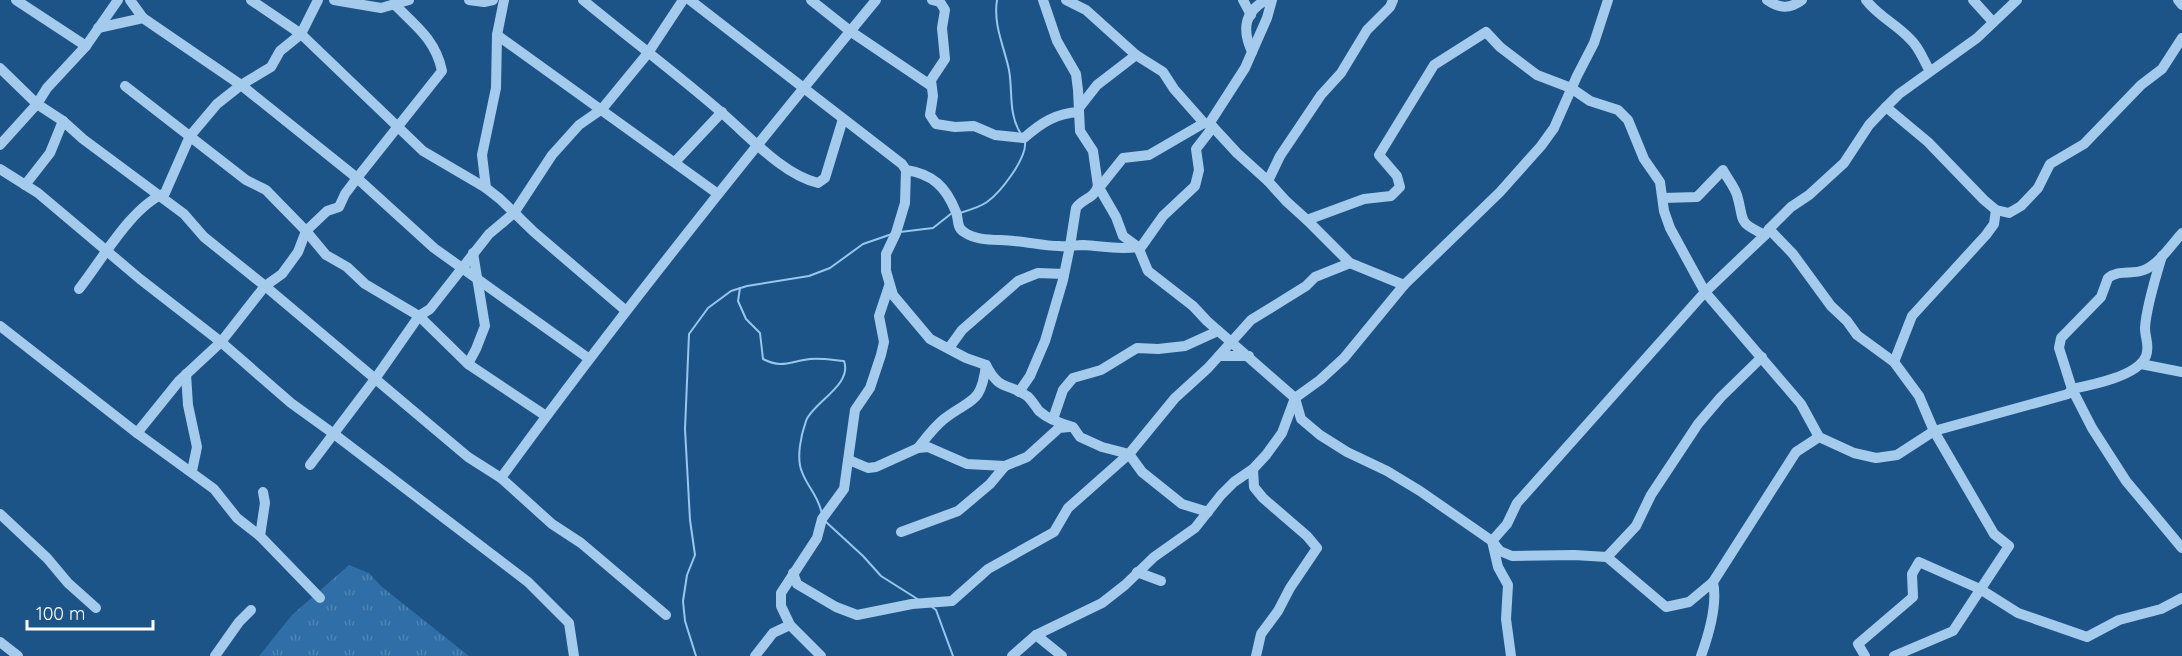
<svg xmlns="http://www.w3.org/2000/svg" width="2182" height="656" viewBox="0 0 2182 656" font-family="Quicksand,sans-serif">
<defs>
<pattern id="grass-tufts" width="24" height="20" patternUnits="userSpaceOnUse" patternTransform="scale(1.5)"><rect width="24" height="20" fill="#2f6ea6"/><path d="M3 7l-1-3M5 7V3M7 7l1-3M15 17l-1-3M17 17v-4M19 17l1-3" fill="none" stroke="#4e84b3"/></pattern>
</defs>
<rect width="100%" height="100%" fill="#1c5488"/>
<!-- grass -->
<polygon fill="url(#grass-tufts)" points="349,565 369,573 382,587 469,656 259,656 292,615"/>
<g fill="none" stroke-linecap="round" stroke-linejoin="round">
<!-- stream -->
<g stroke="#98c7ee" stroke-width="2">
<path d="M997 0C993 25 1004 46 1009 70 1013 92 1008 114 1021 134"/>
<path d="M960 213C970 210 980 207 987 202 1001 192 1027 158 1025 142"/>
<polyline points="900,232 933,228 952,213"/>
<path d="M740 288 738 301 746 319 760 333 763 359C782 369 791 361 810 359 821 358 833 360 844 361 853 385 812 403 806 421 801 435 796 458 802 472 808 488 818 495 822 514"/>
<polyline points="825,521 863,556 881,576 919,600"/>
<polyline points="932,607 936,610 953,656"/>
<polyline points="696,656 685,621 683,601 687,575 695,555 690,520 685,429 689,334 708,308 731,291 747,286 809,276 830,268 863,244 892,234"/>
</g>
<!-- minor -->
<g stroke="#a5cbec" stroke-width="10">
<polyline points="16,0 86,46"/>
<polyline points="130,0 143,18 241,85 357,178 434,248 588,358"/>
<polyline points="251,0 301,34 423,151 486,188 500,199 534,232 625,310"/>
<polyline points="334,0 381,8 409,0"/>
<polyline points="469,0 484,2 493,0"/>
<path d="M583 0C629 38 677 74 722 113 749 136 783 175 818 183L825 178 843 119"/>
<path d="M690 0 902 164 906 170 905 203 896 233 886 254V271L893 295 930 339 966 358 986 365C1000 392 1007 382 1027 396 1032 400 1035 406 1039 411 1048 419 1062 424 1073 427L1080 437 1102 447 1129 454 1142 472 1182 504 1208 512"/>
<polyline points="811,0 850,31 930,85"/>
<path d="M932 0 940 2 945 10 942 28 945 59 931 80 933 96 930 115 936 124 955 127 974 126 995 135 1024 138C1041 123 1056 113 1079 112"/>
<path d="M1043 0 1057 41 1076 74 1078 90 1080 131 1093 151 1098 186 1116 217 1123 236 1138 247 1148 271 1193 306 1207 321 1295 398 1301 419 1320 435 1347 452 1387 471 1420 491 1492 541 1500 551 1512 556 1574 555 1607 557 1666 607 1689 602 1713 582C1718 605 1709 634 1701 656"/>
<polyline points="1066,0 1086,10 1136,55 1163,72 1174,89 1204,123 1209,124 1213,127 1237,153 1268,181 1286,201 1307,220 1350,263 1404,285"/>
<polyline points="1243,0 1251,15"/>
<path d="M1767 0C1780 9 1790 9 1802 0"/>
<path d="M1866 0C1878 16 1896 24 1910 39 1920 48 1923 60 1930 71"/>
<polyline points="1973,0 1993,22"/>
<polyline points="2178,0 2182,5"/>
<path d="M394 4C415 25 436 40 442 71L357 178 345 194 339 207 327 211 306 231 298 252 282 274 265 286 468 457 501 478 552 524 581 543 666 615"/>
<polyline points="98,28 143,18"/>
<polyline points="497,35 718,194"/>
<polyline points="1252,52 1267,18 1272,0"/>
<polyline points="0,68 37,104 63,121 83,139 184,214 204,237 265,286 221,342 179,381 137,433"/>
<polyline points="125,86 246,180 266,190 306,231 326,255 347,267 365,284 419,316 468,364"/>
<polyline points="1886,107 1928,142 1984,200 1996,210 2009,213 2021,206 2038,188 2050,164 2084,144 2141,85 2162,69 2182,38"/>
<polyline points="1079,108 1097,85 1136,55"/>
<path d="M1209 124 1245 68 1252 52C1242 30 1244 12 1266 0"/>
<polyline points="0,145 37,104 47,88 86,46 118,0"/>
<polyline points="675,162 722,112"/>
<polyline points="0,169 38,193 140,279 221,342 291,403 334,434 528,582 569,623 574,656"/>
<path d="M906 170C933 174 946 187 956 212 959 219 956 227 964 232 978 242 998 239 1014 241 1029 242 1044 246 1059 246 1067 247 1075 245 1083 245 1103 246 1116 250 1138 247"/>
<polyline points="1268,181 1280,156 1321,95 1341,73 1367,30 1390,7 1393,0"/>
<polyline points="25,185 50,153 63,121"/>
<polyline points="486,188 482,155 496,88 497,35 504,0"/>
<polyline points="1099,188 1123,158 1149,155 1204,123"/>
<path d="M1663 198 1697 197 1723 170C1727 178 1734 186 1737 195 1745 222 1736 221 1765 235"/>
<polyline points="1307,220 1364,199 1391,196 1400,187 1397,176 1379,155 1434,65 1486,32 1500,47 1537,75 1571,88 1590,101 1618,110 1628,120 1644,159 1660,182 1664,211 1670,228 1705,292 1801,404 1819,437"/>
<polyline points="1769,229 1793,254 1831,306 1847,321 1857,335 1894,362 1919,396 1934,431 1994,534 2009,546 1953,631 1894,656"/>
<polyline points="1139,250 1163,216 1195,186 1199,170 1196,149 1213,127"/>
<polyline points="473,253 485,326 476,349 468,364 546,416"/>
<path d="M2162 256C2156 276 2146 308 2145 328 2145 338 2150 346 2146 356 2138 376 2092 385 2072 389L2092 428 2126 481 2182 548"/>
<path d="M79 289C102 260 131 207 165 193L190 136 217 104 241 85 271 67 280 51 301 34 318 0"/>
<polyline points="0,326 137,433 214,489 237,518 260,536 320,598"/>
<polyline points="949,348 962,330 1018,281 1038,273 1064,274"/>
<polyline points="1219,356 1249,356"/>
<polyline points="1894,362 1912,316 1986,235 1994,224 1996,210"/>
<polyline points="2141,364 2182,372"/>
<polyline points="186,374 188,405 197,447 192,471"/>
<path d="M1019 392 1030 376 1045 341 1063 280 1070 246 1076 208C1083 198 1094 199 1098 186"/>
<polyline points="1053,419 1063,390 1073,378 1101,370 1137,348 1158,349 1185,346 1218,331"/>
<path d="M918 448C926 438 934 427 944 419 971 398 981 405 986 365"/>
<polyline points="849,460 868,468 876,467 918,448 928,447 967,464 1005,466 1027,457 1059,428 1069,427"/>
<polyline points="310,465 375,379 419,316 430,309 489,234 514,213 552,155 579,125 602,109 648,53 683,0"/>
<polyline points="1253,469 1254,487 1263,498 1307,536 1317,548 1290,588 1278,611 1261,634 1256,656"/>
<path d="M501 478C620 314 747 156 876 0"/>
<polyline points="0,514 47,558 68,583 96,608"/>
<polyline points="901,532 958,511 990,484 1005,466"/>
<polyline points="260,536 265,503 263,492"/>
<polyline points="1607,557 1636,526 1651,495 1698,424 1721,397 1762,357"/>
<polyline points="1137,572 1161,581"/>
<polyline points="793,573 797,584 836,607 857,615 912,604 952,601 988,569 1054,532 1068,508 1129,454 1175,398 1208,368 1251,320 1306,286 1315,277 1350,263"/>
<path d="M1713 582 1796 452 1819 437 1854 453 1876 458 1897 455 1934 431 2068 394 2072 389 2059 348 2061 338 2101 297 2108 278C2119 269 2132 275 2144 270 2159 264 2172 244 2182 233"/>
<polyline points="1036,635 1062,656"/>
<polyline points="0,642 18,656"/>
<polyline points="215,656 239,622 251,610"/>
<polyline points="755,656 773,633 790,625"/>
<polyline points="821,656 790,625 781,606 781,593 817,538 822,519 844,489 855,410 870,388 881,355 884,342 879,316 889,286"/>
<polyline points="1012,656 1036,635 1102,603 1125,585 1154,557 1195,528 1221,495 1234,482 1253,469 1266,455 1282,433 1295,398 1320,380 1344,358 1404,285 1500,192 1541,146 1554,128 1577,76 1594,43 1608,0"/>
<polyline points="1511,656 1506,619 1508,585 1498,567 1492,541 1507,524 1517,503 1705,292 1765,235 1769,229 1791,207 1809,195 1844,163 1869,125 1886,107 1899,94 1977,38 2017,0"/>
<polyline points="1865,656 1858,644 1913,597 1912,574 1919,562 1980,589 2018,613 2087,637 2119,620 2161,609 2182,598"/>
</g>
</g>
<!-- scale -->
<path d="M27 620v9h126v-9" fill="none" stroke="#ffffff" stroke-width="3"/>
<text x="36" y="620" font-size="18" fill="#ffffff" stroke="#1c5488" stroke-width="4.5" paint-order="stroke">100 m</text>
</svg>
